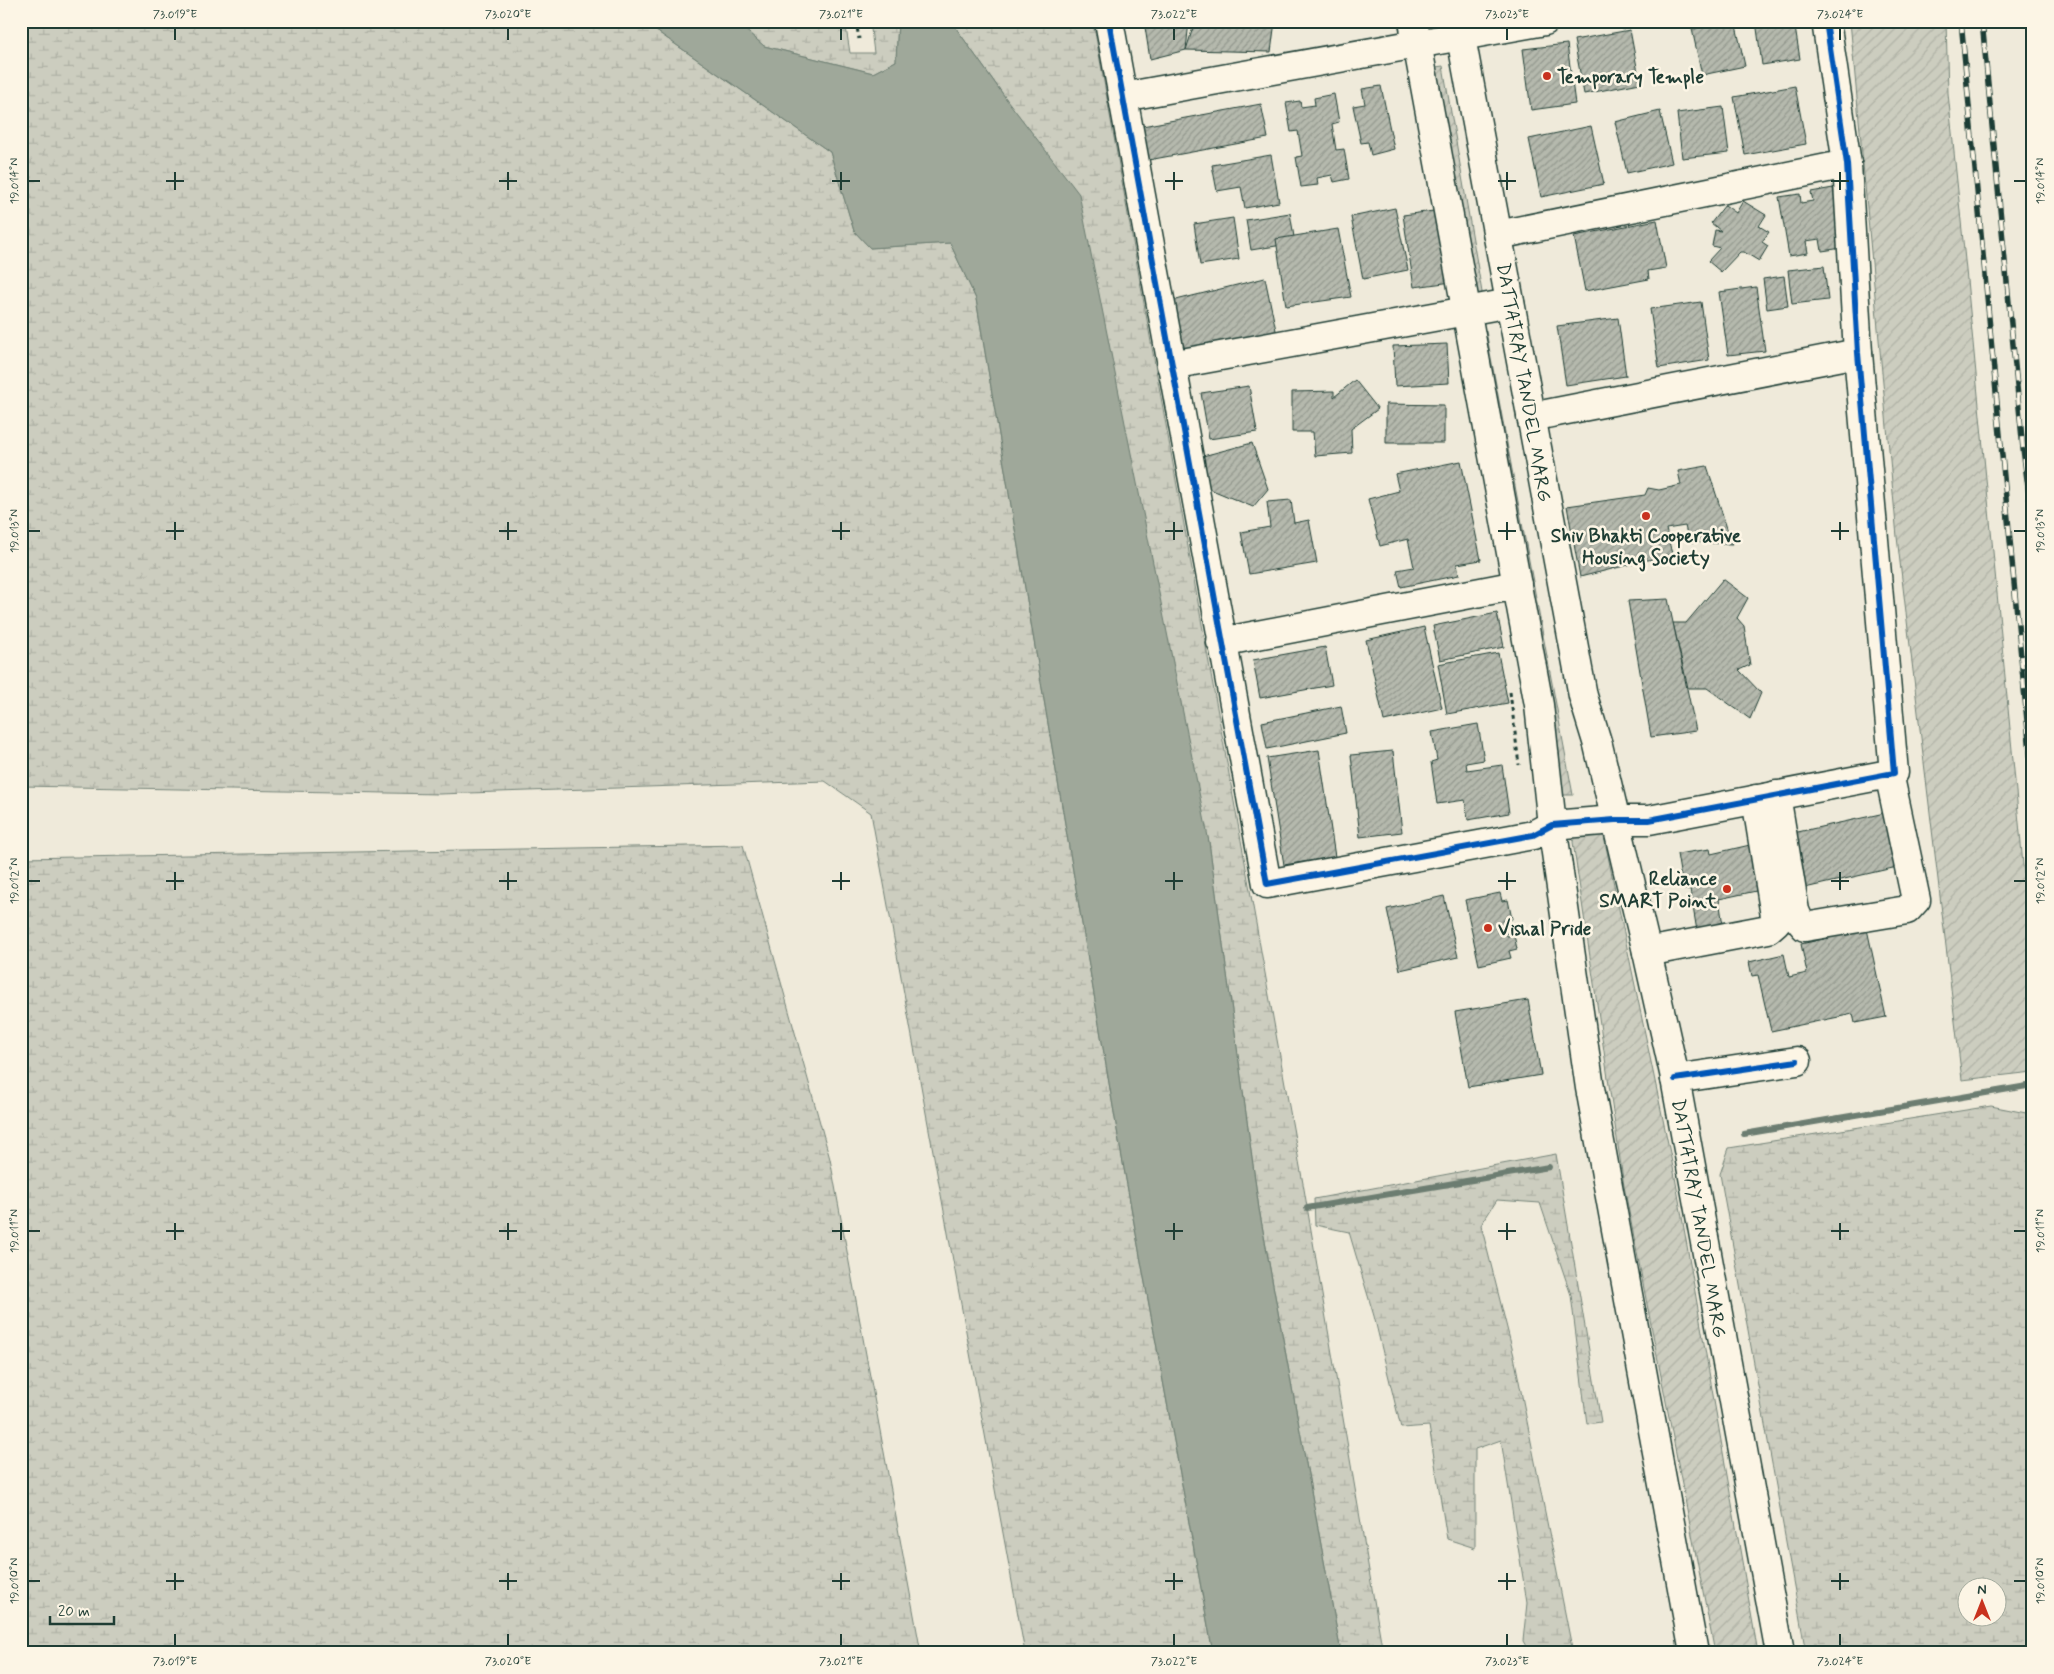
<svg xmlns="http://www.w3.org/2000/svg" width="2054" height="1674" viewBox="0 0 2054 1674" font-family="Mynerve,sans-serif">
<defs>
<pattern id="wetland-marsh" width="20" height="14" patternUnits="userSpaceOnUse" patternTransform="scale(1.25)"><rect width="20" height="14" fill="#cccdbf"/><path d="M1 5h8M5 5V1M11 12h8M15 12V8" fill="none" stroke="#afb1a5"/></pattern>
<pattern id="garden-furrows" width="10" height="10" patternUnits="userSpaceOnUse" patternTransform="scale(1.25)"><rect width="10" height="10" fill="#cccdbf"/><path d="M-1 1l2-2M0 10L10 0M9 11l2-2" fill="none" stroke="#afb1a5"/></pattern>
<pattern id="building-hatch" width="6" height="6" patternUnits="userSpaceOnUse" patternTransform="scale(1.25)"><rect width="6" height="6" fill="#b5b9ad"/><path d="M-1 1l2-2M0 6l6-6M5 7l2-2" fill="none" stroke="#93988e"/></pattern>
</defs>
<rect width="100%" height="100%" fill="#efeada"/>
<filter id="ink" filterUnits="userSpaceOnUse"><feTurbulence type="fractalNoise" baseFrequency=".02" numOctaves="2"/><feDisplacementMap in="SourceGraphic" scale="10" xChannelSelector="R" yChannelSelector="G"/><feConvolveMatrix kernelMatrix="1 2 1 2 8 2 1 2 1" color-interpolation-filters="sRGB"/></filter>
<g filter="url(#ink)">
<!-- wetland -->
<g fill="url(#wetland-marsh)" stroke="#76857a" fill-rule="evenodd">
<polygon points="21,21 642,21 830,152 854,231 870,248 950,243 976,299 1118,1136 1213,1653 1025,1653 871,813 825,781 439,794 21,786"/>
<polygon points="735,21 845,21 850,53 874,53 870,21 898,21 896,61 873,73 764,46"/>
<polygon points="951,21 1093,21 1304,1189 1383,1653 1341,1653 1259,1209 1209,842 1007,100"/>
<polygon points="743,845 830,1159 921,1653 21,1653 21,858"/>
<path d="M1991 1106 2031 1114 2033 1136V1653H1806L1720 1174 1729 1148ZM1996 1586V1616H1966V1586Z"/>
<polygon points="1556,1154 1601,1422 1587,1424 1571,1295 1540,1203 1497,1200 1481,1225 1514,1356 1573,1653 1530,1653 1523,1641 1527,1603 1501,1440 1475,1449 1475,1548 1447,1539 1429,1426 1401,1428 1374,1316 1349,1232 1315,1225 1314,1199"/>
</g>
<!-- garden -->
<g fill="url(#garden-furrows)" stroke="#76857a">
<polygon points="1850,21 1946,21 1948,93 1967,280 2033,969 2033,1072 1962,1080 1897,537"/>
<polygon points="1443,66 1483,298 1472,298 1428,68"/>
<polygon points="1486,331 1573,795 1562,795 1478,333"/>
<polygon points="1594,826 1604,837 1675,1177 1758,1653 1715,1653 1624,1186 1573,842 1576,830"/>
</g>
<!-- water -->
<polygon fill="#9fa89a" stroke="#6c7d71" points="642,21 735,21 764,46 873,73 896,61 898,21 951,21 1007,100 1079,194 1209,842 1259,1209 1341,1653 1213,1653 1118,1136 976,299 950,243 870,248 854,231 830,152"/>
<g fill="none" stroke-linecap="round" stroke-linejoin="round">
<!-- stream -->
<g stroke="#6c7d71" stroke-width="6">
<polyline points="1744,1134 2033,1085"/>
<polyline points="1307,1208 1549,1167"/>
</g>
</g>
<!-- building -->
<g fill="url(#building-hatch)" stroke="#1f3d34">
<polygon points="1144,21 1189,21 1186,50 1150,59"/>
<polygon points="1195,21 1275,21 1271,52 1186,50"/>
<polygon points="1728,21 1735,21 1745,66 1702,75 1692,29"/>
<polygon points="1756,21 1794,21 1800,59 1762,65"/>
<polygon points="1630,30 1640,83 1584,94 1574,40"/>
<polygon points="1567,44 1575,104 1531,110 1523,49"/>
<polygon points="1381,86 1394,149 1371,155 1368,142 1361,143 1353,106 1365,104 1362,89"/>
<polygon points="1795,86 1806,144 1745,155 1734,97"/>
<polygon points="1334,94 1339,122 1332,124 1336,150 1344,149 1349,179 1334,182 1332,175 1317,178 1318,185 1301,187 1296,157 1302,156 1298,131 1291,132 1286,103 1300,101 1301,107 1315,105 1314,98"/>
<polygon points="1261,104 1268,138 1143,161 1137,127"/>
<polygon points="1723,107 1729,153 1682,158 1677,113"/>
<polygon points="1660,111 1672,163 1627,173 1615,122"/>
<polygon points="1591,126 1604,184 1541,197 1529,139"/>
<polygon points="1271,155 1279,202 1245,208 1241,187 1217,191 1212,165"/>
<polygon points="1833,188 1842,248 1822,251 1820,239 1806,241 1808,253 1789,256 1779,197 1800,194 1801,203 1813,201 1811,192"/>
<polygon points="1743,201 1766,215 1759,226 1769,232 1762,242 1768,246 1759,261 1744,252 1740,252 1721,272 1708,261 1720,248 1712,246 1715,230 1721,231 1711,223 1725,205 1736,213"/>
<polygon points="1395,208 1408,270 1363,279 1351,217"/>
<polygon points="1441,210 1452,282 1414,287 1403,215"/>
<polygon points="1290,213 1295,243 1251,250 1246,220"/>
<polygon points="1233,218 1239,259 1200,265 1194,224"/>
<polygon points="1657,220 1666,268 1648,271 1649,279 1585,291 1574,236"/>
<polygon points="1338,229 1351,297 1286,306 1276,239"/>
<polygon points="1824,266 1828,300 1792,304 1788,270"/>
<polygon points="1784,276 1788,306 1767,309 1763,279"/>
<polygon points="1265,278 1277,335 1175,351 1172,301"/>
<polygon points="1756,287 1765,351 1728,355 1719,292"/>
<polygon points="1701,302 1709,360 1659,368 1650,309"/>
<polygon points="1618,318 1626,376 1566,385 1557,326"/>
<polygon points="1447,344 1449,383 1395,386 1393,346"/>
<polygon points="1355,380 1378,409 1351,429 1352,453 1315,456 1313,432 1292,432 1292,392 1334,391 1334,397"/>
<polygon points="1249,386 1257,432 1209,439 1201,393"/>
<polygon points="1386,404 1444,405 1444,443 1386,443"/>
<polygon points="1252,443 1268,489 1253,507 1205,487 1199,457"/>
<polygon points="1461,461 1481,560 1457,564 1459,575 1401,587 1397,570 1414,567 1408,539 1380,546 1368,499 1399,491 1395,474"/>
<polygon points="1707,466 1732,544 1689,542 1685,526 1666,529 1672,554 1580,577 1567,506 1645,495 1648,488 1659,490 1681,485 1678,471"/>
<polygon points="1291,500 1294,523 1309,520 1317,563 1249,574 1241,532 1270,527 1267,502"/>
<polygon points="1723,579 1748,598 1737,618 1744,626 1750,665 1739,670 1761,693 1750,719 1707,688 1688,688 1673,623 1686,623"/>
<polygon points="1668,599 1696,731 1651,737 1628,601"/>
<polygon points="1497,613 1504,647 1440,660 1433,626"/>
<polygon points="1424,627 1442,708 1384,721 1366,640"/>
<polygon points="1325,647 1332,685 1260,698 1253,660"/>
<polygon points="1498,653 1508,703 1447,714 1438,664"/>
<polygon points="1341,706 1346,733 1267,749 1262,722"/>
<polygon points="1478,724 1484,760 1466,763 1467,770 1502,765 1509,813 1468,820 1465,800 1437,804 1431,762 1437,760 1432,732"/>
<polygon points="1319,750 1335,857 1284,865 1267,758"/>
<polygon points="1393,751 1402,832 1360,837 1351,755"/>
<polygon points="1894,811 1906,865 1796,890 1784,835"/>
<polygon points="1763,842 1770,888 1719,899 1724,932 1698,937 1690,889 1683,890 1677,854 1710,849 1711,854"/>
<polygon points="1500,893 1502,901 1508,900 1512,919 1503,921 1507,936 1514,935 1517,949 1509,951 1511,958 1479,965 1465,900"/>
<polygon points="1444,896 1458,957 1400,970 1387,909"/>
<polygon points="1867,929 1886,1017 1855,1023 1853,1014 1771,1031 1758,975 1752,976 1749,962 1784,954 1789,977 1807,973 1801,944"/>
<polygon points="1528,1000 1541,1075 1468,1087 1455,1012"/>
</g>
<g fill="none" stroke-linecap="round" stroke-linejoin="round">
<defs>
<g id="minor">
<polyline points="1109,21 1267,884 1533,835 1552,825 1615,820 1649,820 1894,773 1858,353 1847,164 1826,21"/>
<polyline points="1123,97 1545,21"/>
<polyline points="1498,235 1847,164"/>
<polyline points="1171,365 1510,303"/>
<polyline points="1531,417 1858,353"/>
<polyline points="1221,642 1517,585"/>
<polyline points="1776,795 1795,911 1799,920 1805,927 1907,910 1916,900 1889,773"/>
<polyline points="1647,952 1768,929 1776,922 1756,799"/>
<polyline points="1675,1079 1797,1061"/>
</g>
<g id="major">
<polyline points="1413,21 1539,705 1552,825 1590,1088 1694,1653"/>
<polyline points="1458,21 1583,696 1598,745 1647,952 1674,1073 1780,1653"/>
</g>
</defs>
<!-- minor casing -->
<use href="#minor" stroke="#1f3d34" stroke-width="31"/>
<!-- major casing -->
<use href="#major" stroke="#1f3d34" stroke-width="31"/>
<!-- path -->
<g stroke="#1f3d34" stroke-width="3" stroke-dasharray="4 4" stroke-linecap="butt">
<polyline points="856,21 859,39"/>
<polyline points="1510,692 1519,765"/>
</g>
<!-- minor -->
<use href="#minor" stroke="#fcf5e5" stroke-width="28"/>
<!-- major -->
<use href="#major" stroke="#fcf5e5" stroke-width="28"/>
<defs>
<g id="rail">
<polyline points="1961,21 2033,784"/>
<polyline points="1982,21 2023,449 2033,525"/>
</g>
</defs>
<!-- rail casing -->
<use href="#rail" stroke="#1f3d34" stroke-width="5.5"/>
<!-- rail -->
<use href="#rail" stroke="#fcf5e5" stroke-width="4" stroke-dasharray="11" stroke-linecap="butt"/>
<defs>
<g id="cycleway">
<polyline points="1109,21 1267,884 1533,835 1552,825 1615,820 1649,820 1894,773 1858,353 1847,164 1826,21"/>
<polyline points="1675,1079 1797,1061"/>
</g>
</defs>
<!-- cycleway casing -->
<use href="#cycleway" stroke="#fcf5e5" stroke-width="9"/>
<!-- cycleway -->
<use href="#cycleway" stroke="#0057b8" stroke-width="6"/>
</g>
</g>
<!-- ticks -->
<path fill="none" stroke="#1f3d34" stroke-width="2" d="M175 28V40M508 28V40M841 28V40M1174 28V40M1507 28V40M1840 28V40M175 172V190M508 172V190M841 172V190M1174 172V190M1507 172V190M1840 172V190M28 181H40M166 181H184M499 181H517M832 181H850M1165 181H1183M1498 181H1516M1831 181H1849M2014 181H2026M175 522V540M508 522V540M841 522V540M1174 522V540M1507 522V540M1840 522V540M28 531H40M166 531H184M499 531H517M832 531H850M1165 531H1183M1498 531H1516M1831 531H1849M2014 531H2026M175 872V890M508 872V890M841 872V890M1174 872V890M1507 872V890M1840 872V890M28 881H40M166 881H184M499 881H517M832 881H850M1165 881H1183M1498 881H1516M1831 881H1849M2014 881H2026M175 1223V1240M508 1223V1240M841 1223V1240M1174 1223V1240M1507 1223V1240M1840 1223V1240M28 1231H40M166 1231H184M499 1231H517M832 1231H850M1165 1231H1183M1498 1231H1516M1831 1231H1849M2014 1231H2026M175 1573V1590M508 1573V1590M841 1573V1590M1174 1573V1590M1507 1573V1590M1840 1573V1590M28 1581H40M166 1581H184M499 1581H517M832 1581H850M1165 1581H1183M1498 1581H1516M1831 1581H1849M2014 1581H2026M175 1634V1646M508 1634V1646M841 1634V1646M1174 1634V1646M1507 1634V1646M1840 1634V1646"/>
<!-- markers -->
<g fill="#c8321e" stroke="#fcf5e5" stroke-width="2">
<circle cx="1547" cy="76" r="5"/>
<circle cx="1646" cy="516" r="5"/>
<circle cx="1727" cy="889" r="5"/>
<circle cx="1488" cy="928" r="5"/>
</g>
<g text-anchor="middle" stroke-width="5" stroke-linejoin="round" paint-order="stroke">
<!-- poi labels -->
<g font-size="19" font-weight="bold" fill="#1f3d34" stroke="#fcf5e5" text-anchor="start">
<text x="1557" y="83">Temporary Temple</text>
<text x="1646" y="542" text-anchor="middle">Shiv Bhakti Cooperative<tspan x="1646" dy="22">Housing Society</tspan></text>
<text x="1717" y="885" text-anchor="end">Reliance<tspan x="1717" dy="22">SMART Point</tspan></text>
<text x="1498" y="935">Vishal Pride</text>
</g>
<!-- street labels -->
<g font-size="19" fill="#1f3d34" stroke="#fcf5e5">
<text transform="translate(1525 382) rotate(80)" y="7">DATTATRAY TANDEL MARG</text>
<text transform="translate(1700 1218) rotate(80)" y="7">DATTATRAY TANDEL MARG</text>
</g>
</g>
<!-- margin -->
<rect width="2054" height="1674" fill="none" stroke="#fcf5e5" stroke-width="55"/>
<!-- north arrow -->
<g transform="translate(1982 1602)"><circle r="24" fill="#fcf5e5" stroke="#a4ab9e"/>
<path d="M0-4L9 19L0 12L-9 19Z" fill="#c8321e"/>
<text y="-8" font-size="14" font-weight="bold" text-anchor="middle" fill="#1f3d34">N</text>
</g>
<!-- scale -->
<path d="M50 1616v8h64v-8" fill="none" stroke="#1f3d34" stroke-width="2.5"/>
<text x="58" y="1616" font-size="15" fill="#1f3d34" stroke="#fcf5e5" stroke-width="4" paint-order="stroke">20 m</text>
<rect x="28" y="28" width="1998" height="1618" fill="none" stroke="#1f3d34" stroke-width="2"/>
<g font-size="12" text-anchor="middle" fill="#1f3d34">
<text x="175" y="18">73.019°E</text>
<text x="508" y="18">73.020°E</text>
<text x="841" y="18">73.021°E</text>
<text x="1174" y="18">73.022°E</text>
<text x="1507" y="18">73.023°E</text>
<text x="1840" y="18">73.024°E</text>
<text transform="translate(14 181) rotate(-90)" y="4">19.014°N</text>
<text transform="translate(2040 181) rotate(-90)" y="4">19.014°N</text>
<text transform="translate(14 531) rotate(-90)" y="4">19.013°N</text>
<text transform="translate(2040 531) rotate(-90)" y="4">19.013°N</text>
<text transform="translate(14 881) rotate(-90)" y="4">19.012°N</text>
<text transform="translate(2040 881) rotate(-90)" y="4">19.012°N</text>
<text transform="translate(14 1231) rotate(-90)" y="4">19.011°N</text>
<text transform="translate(2040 1231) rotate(-90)" y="4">19.011°N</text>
<text transform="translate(14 1581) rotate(-90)" y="4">19.010°N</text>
<text transform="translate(2040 1581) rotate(-90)" y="4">19.010°N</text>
<text x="175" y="1665">73.019°E</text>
<text x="508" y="1665">73.020°E</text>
<text x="841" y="1665">73.021°E</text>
<text x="1174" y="1665">73.022°E</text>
<text x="1507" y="1665">73.023°E</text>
<text x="1840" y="1665">73.024°E</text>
</g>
</svg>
